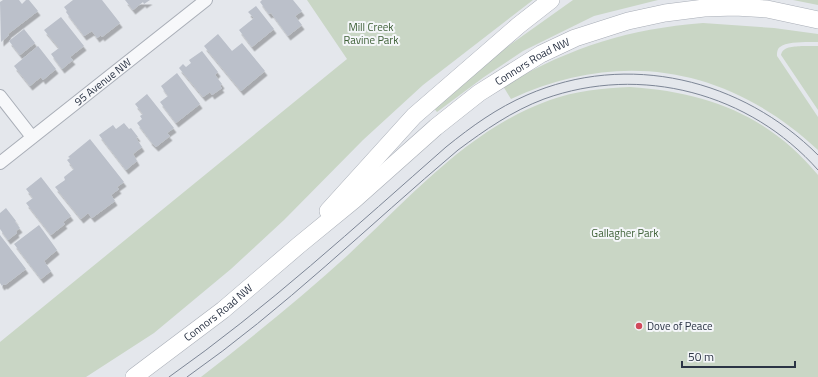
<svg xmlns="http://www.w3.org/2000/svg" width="818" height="377" viewBox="0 0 818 377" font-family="'Titillium Web',sans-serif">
<defs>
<filter id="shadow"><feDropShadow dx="2.5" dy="4.5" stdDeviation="0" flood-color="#0004"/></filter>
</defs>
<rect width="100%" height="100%" fill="#e4e7ec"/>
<!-- green -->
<g fill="#c9d6c5">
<polygon points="307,0 533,0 423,85 363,140 284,220 231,269 154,333 86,377 0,377 0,342 347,59"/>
<polygon points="573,0 658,0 594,16 523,51 484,77 437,112 432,106 486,62"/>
<polygon points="793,0 818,0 818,5"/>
<path d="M703 23 774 28 818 34V42C809 42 787 41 780 47 777 49 777 53 777 56L818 117V150C729 67 621 48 511 99L503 86C570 48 626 29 703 23Z"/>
<path d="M801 46H818V110L781 55C783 46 793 47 801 46Z"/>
<path d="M630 87C707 92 768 115 818 175V377H201C251 338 301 298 348 255 409 199 468 129 550 100 575 91 603 88 630 87Z"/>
</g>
<!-- building -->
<g fill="#bbc0ca" filter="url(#shadow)">
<polygon points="3,0 19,0 22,4 26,0 29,0 38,11 8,34 9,35 1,42 0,2"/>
<polygon points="73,0 102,0 120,23 102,37 101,35 97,38 92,31 84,36 66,12 67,11 64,7"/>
<polygon points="125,0 150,0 144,4 143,2 133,10"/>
<polygon points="262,0 293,0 302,11 295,16 302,25 288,36 271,13 269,14 260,2"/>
<polygon points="256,6 274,29 252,47 239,30 254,18 248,12"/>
<polygon points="61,17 84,46 70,57 73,60 62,69 51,54 59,48 44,30"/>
<polygon points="24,29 35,43 20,55 9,41"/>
<polygon points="218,34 232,51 242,43 265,71 241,91 204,46"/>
<polygon points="38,46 56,69 43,80 41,77 30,86 14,66"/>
<polygon points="202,51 218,72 215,75 222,84 220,86 222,88 212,95 210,92 203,97 179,68 183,64 186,67 191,63 189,60"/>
<polygon points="177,73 200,104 176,123 160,102 168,96 161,86"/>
<polygon points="147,94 174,128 167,133 170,136 156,147 149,140 150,140 137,123 142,119 140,116 143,114 135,104"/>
<polygon points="124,123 129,129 131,128 138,137 136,138 142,147 133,154 137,161 126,170 99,135 113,125 116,129"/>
<polygon points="90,139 124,182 117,187 119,189 111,195 115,201 92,218 88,213 81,219 55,187 65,180 64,177 74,169 67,160 70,158 68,157"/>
<polygon points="41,177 71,216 63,222 65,224 51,235 26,203 33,198 26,189"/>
<polygon points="6,208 16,221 15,222 20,228 16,231 17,233 8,240 0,229 0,213"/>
<polygon points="39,225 57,250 44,261 51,271 41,279 14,244"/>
<polygon points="0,235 26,269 5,285 4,284 2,286 0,283"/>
</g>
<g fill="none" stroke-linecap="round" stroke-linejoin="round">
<defs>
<g id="minor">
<polyline points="0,96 32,137"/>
<path id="s1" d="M0 163 206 0"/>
</g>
<g id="secondary">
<polyline points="328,211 414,116 519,25 551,0"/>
<path id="s2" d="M134 377 223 310 299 245 354 200 436 127 479 93 541 54 575 38 628 21 665 13 704 8 735 7 767 9 818 20"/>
</g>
</defs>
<!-- minor casing -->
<use href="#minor" stroke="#a9aeb7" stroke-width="14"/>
<!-- secondary casing -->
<use href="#secondary" stroke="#a9aeb7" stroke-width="18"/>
<!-- minor -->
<use href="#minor" stroke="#f7f8fa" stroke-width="12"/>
<!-- secondary -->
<use href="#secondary" stroke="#fff" stroke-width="17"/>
<!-- tram -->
<g stroke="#7d8696" stroke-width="1">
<path d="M169 377C267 308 356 226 446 147 472 126 497 108 527 95 628 51 742 79 818 155"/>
<path d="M187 377C284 309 368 226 458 150 485 130 512 111 544 99 641 64 750 93 818 170"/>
</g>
</g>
<!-- markers -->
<circle fill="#d1495b" stroke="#f4f6f9" stroke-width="1.5" cx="639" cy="326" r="4"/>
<g text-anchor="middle" stroke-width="4" stroke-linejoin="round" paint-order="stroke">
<!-- park labels -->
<g font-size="11" fill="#3f6138" stroke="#f4f6f9">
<text x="371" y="31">Mill Creek<tspan x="371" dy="13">Ravine Park</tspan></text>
<text x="625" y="237">Gallagher Park</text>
</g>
<!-- street labels -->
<g font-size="11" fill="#2b3445" stroke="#f4f6f9">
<text dy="4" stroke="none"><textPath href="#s2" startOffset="509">Connors Road NW</textPath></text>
<text dy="4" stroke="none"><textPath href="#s1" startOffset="131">95 Avenue NW</textPath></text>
<text dy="4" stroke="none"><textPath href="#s2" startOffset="106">Connors Road NW</textPath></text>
</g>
<!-- poi labels -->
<g font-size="11" fill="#2b3445" stroke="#f4f6f9" text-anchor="start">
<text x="647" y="330">Dove of Peace</text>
</g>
</g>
<!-- scale -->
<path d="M682 361v6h113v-6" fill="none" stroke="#2b3445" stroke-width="2"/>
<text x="688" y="361" font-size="12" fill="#2b3445" stroke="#f4f6f9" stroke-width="3" paint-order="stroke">50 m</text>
</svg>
